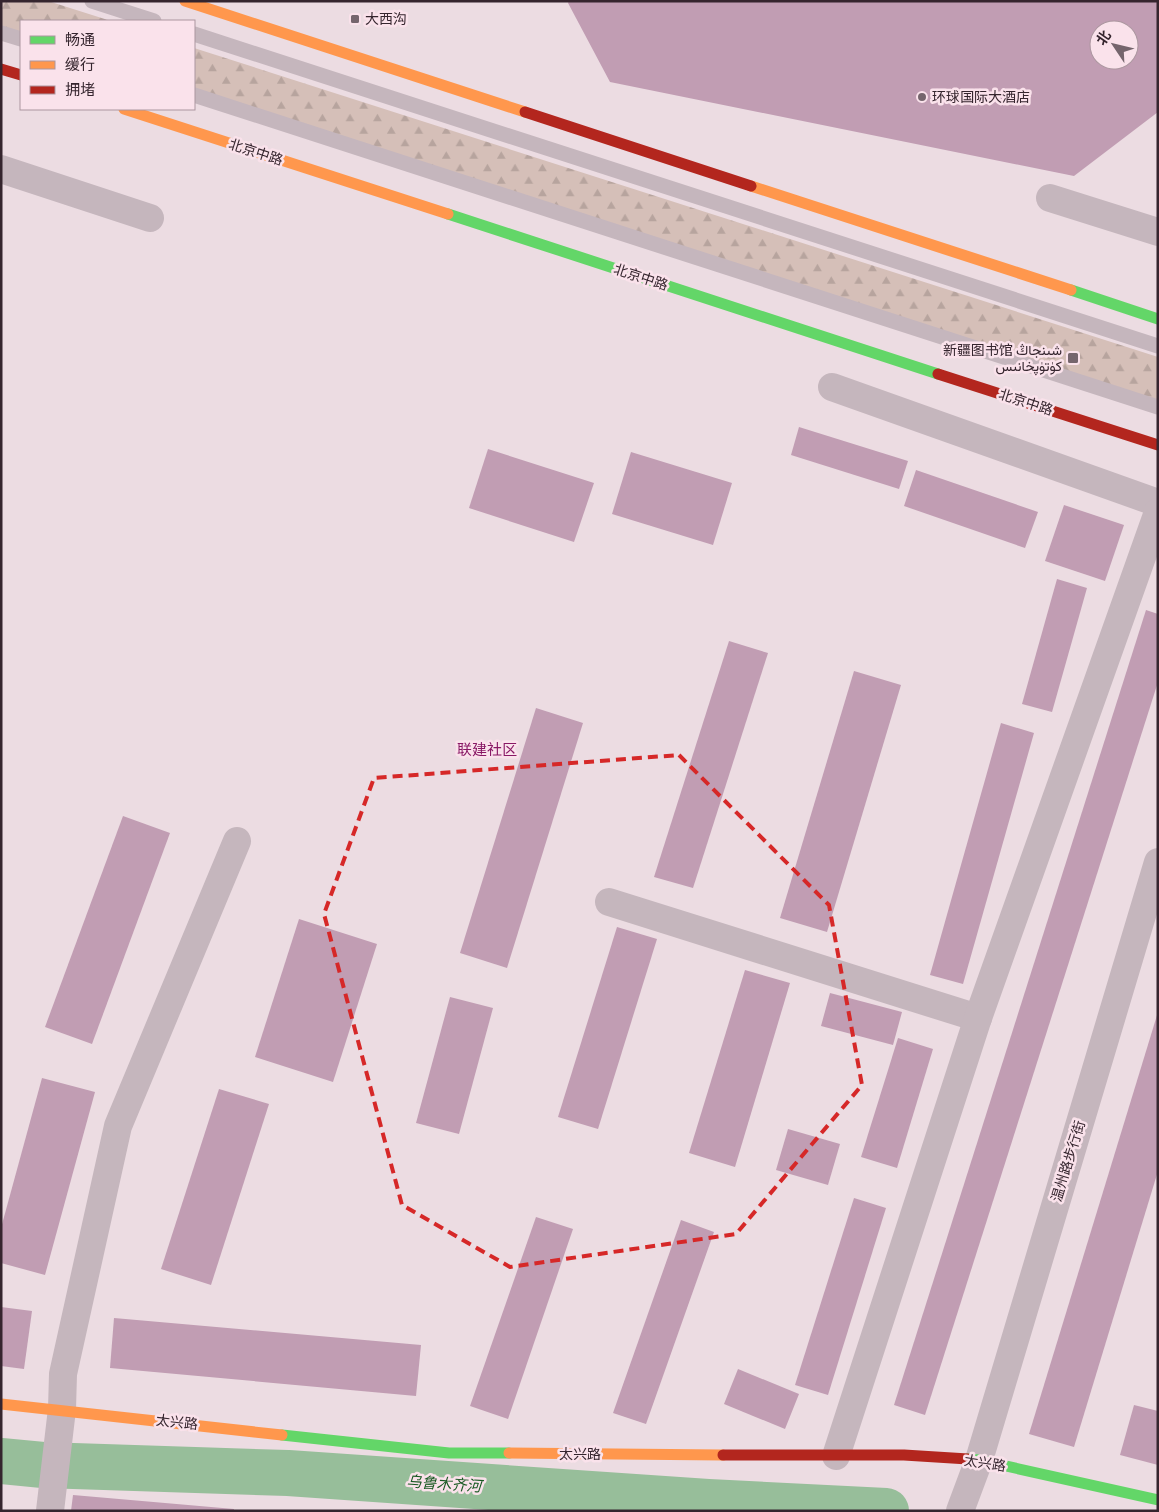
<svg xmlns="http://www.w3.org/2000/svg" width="1159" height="1512" viewBox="0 0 1159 1512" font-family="Signika,Vazirmatn,'Noto Sans SC',sans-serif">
<defs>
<pattern id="forest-firs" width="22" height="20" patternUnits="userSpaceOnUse" patternTransform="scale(1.25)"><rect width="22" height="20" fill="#d5bfb8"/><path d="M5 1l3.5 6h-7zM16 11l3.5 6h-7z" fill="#b7a49e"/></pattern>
</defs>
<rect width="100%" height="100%" fill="#ecdce2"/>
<!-- forest -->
<g fill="url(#forest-firs)">
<polygon points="1,1 48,1 111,21 21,21 21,41 1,34"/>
<polygon points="194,48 1158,357 1158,405 194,96"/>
</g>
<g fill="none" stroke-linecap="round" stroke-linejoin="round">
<!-- river -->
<polyline stroke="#97be9a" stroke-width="46" points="1,1461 43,1465 288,1473 708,1502 886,1511"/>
</g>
<!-- building -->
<g fill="#c19db3" fill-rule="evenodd">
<path d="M569 1H1158V112L1074 176 610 82 568 3ZM1099 30H1129V60H1099Z"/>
<polygon points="799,427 908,461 899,489 791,455"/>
<polygon points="488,449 594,483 574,542 469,508"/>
<polygon points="631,452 732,483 713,545 612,514"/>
<polygon points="916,470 1038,512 1025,548 904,506"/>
<polygon points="1064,505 1124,525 1105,581 1045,561"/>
<polygon points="1057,579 1087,588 1052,712 1022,704"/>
<polygon points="1146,610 1158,614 1158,682 925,1415 894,1405"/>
<polygon points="729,641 768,653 693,888 654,877"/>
<polygon points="854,671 901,685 827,932 780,918"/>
<polygon points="536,708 583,723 507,968 460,953"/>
<polygon points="1001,723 1034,733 963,984 930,975"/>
<polygon points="123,816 170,833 92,1044 45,1027"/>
<polygon points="299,919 377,944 333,1082 255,1057"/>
<polygon points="617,927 657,939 598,1129 558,1117"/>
<polygon points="745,970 790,983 735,1167 689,1153"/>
<polygon points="830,993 902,1012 893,1045 821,1026"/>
<polygon points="450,997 493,1008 459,1134 416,1123"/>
<polygon points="1158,1012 1158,1171 1074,1447 1029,1434"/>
<polygon points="898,1038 933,1049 897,1168 861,1157"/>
<polygon points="42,1078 95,1092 45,1275 1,1263 1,1228"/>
<polygon points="219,1089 269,1104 211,1285 161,1269"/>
<polygon points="788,1129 840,1144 828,1185 776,1170"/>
<polygon points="854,1198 886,1208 828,1395 795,1385"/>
<polygon points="536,1217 573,1229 508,1419 470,1406"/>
<polygon points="681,1220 714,1232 646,1424 613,1413"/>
<polygon points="1,1307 32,1311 24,1369 1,1366"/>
<polygon points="114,1318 421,1345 416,1396 110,1368"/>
<polygon points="738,1369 799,1394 785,1429 724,1404"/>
<polygon points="1134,1405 1158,1411 1158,1465 1120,1455"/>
<polygon points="73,1495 234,1509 234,1511 71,1511"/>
</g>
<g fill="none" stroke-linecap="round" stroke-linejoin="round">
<!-- lane -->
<g stroke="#c5b6bd" stroke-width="15">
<polyline points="92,1 154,21"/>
<polyline points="1,33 21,39"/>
<polyline points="194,34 1158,346"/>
<polyline points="194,95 1158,407"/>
</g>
<!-- street -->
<g stroke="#c5b6bd" stroke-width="28">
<polyline points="1,169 150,218"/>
<polyline points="1050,198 1158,232"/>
<polyline points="832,387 1158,503"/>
<polyline points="609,902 978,1018"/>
<polyline points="836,1456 978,1018 1158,512"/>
<polyline points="50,1511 62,1409 63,1374 118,1126 237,841"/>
<polyline points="960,1511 979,1460 1158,862"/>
</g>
<!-- fast -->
<g stroke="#63d668" stroke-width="11">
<polyline points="448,214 938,374"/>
<polyline points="1071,290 1158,319"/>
<polyline points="282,1435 449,1453 509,1453"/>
<polyline points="968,1459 979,1460 1158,1500"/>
</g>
<!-- slow -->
<g stroke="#ff974d" stroke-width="11">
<polyline points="185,1 525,112"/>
<polyline points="124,109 448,214"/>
<polyline points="751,186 1071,290"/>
<polyline points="1,1404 282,1435"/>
<polyline points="509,1453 723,1455"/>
</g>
<!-- jam -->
<g stroke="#b3261e" stroke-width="11">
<polyline points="1,69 21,75"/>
<polyline points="525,112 751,186"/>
<polyline points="938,374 1158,445"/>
<polyline points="723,1455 904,1455 968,1459"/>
</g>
</g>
<!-- marked area -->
<path fill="none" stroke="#d62828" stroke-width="4" stroke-dasharray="10 6" stroke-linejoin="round" d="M679 755 829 905 862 1085 736 1234 510 1267 402 1205 324 914 374 778Z"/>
<!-- markers -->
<g fill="#75656d" stroke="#fae2eb" stroke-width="2">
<rect x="350" y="14" width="10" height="10" rx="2.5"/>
<circle cx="922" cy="97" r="5"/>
<rect x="1067" y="352" width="12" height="12" rx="2.5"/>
</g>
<g text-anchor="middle" stroke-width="5" stroke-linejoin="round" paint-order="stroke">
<!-- poi labels -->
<g font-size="14" fill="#35252e" stroke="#fae2eb" text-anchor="start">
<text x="365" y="24">大西沟</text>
<text x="932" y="102">环球国际大酒店</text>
<text x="1062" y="355" text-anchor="end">新疆图书馆 شىنجاڭ<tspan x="1062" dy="16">كۈتۈپخانىس</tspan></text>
</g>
<!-- street labels -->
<g font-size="14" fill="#35252e" stroke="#fae2eb">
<text transform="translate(256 152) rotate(18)" y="5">北京中路</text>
<text transform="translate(641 277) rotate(18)" y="5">北京中路</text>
<text transform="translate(1026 402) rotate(18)" y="5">北京中路</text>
<text transform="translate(1068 1161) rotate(-73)" y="5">温州路步行街</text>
<text transform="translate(177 1422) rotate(6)" y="5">太兴路</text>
<text x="580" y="1459">太兴路</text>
<text transform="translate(985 1463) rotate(9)" y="5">太兴路</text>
</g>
<!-- neighbourhood labels -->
<g font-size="15" fill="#891865" stroke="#fae2eb">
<text x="487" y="755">联建社区</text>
</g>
<!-- water labels -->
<g font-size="15" font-style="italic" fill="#185922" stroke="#fae2eb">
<text transform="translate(444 1484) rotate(4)" y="5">乌鲁木齐河</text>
</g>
</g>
<!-- border -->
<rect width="1159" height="1512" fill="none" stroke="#35252e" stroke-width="5"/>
<!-- legend -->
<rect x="20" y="20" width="175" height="90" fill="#fae2eb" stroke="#ab969f"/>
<rect x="30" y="36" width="25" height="8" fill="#63d668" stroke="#ab969f"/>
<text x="65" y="45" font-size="15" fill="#35252e">畅通</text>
<rect x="30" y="61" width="25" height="8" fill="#ff974d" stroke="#ab969f"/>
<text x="65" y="70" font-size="15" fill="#35252e">缓行</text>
<rect x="30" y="86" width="25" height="8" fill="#b3261e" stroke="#ab969f"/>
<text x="65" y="95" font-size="15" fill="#35252e">拥堵</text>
<!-- north arrow -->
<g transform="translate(1114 45) rotate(305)"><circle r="24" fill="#fae2eb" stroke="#ab969f"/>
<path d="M0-4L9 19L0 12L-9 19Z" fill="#75656d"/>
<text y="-8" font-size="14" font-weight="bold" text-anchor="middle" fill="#35252e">北</text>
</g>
</svg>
